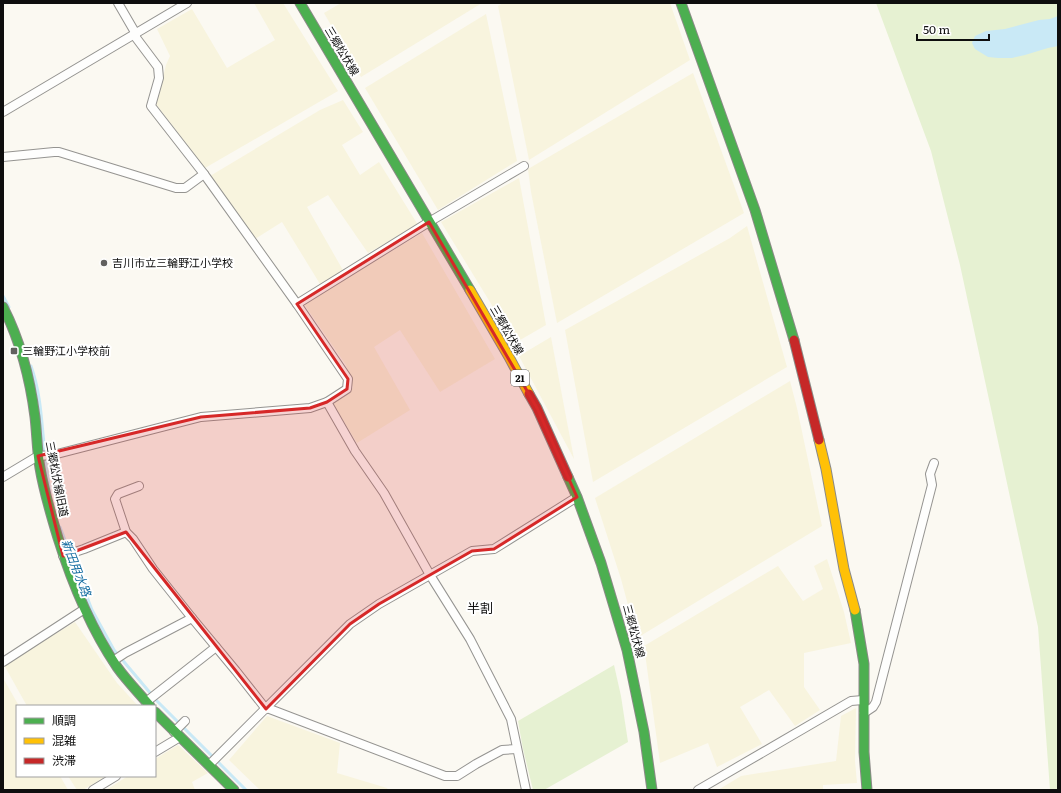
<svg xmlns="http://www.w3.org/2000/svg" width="1061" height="793" viewBox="0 0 1061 793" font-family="Literata,'Noto Sans JP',serif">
<rect width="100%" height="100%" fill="#fbf9f2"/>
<!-- farmland -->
<g fill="#f8f4de">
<polygon points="254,3 283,3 338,91 205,168 156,104 166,65 170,56 157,29 192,9 227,68 275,40"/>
<polygon points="341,3 482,3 361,77 324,13"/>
<polygon points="503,3 670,3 690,60 529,160 498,6"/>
<polygon points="486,14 517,161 438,210 365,88"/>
<polygon points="693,73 744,213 557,323 531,192 528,169"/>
<polygon points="343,100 363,132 342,145 360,175 379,162 418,225 368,253 328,195 307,207 344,272 320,284 282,222 255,239 210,176 320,110"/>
<polygon points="519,178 546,325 515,343 441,222"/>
<polygon points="747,226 787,367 593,482 565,330 730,238"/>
<polygon points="422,233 495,359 440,392 400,330 374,347 410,410 357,443 332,402 353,388 346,365 304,304"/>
<polygon points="551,337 574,459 519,356"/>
<polygon points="790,381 797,408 822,526 637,638 621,579 595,498"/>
<polygon points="827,559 844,612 851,643 804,653 804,687 820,710 795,726 769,690 740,707 762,744 717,767 708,743 660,763 644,646 778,566 803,601 823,589 814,566"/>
<polygon points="75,622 117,683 138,706 27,706 4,665"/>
<polygon points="3,678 19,706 17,706 17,776 60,776 68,790 3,790"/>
<polygon points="856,708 855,761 857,783 823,785 823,790 718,790 741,776 836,761 841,716"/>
<polygon points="267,716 340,743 337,773 387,788 388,790 260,790 229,760"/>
<polygon points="178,745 208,773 192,782 195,790 106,790 128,776 155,776 155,759"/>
<polygon points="68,776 106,776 83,790 77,790"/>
</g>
<!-- green -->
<g fill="#e6f1d2">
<polygon points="876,3 1058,3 1058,790 1050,790 1038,627 960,265 931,151"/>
<polygon points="614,665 621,696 628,742 544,790 533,790 523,749 518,721"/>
</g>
<!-- water -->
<polygon fill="#c9e9f6" points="1058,16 1058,46 1048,48 1025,55 1012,58 998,58 988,57 975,49 972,43 975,36 986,31 1005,29 1039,20 1050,19"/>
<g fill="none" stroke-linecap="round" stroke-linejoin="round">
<!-- stream -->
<g stroke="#c9e9f6" stroke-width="3">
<polyline points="3,296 9,307"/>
<path d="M31 366C39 388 41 411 43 434 45 454 47 473 50 493"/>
<polyline points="60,527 92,610 114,650 157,701 246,790"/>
</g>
<defs>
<g id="street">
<polyline points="118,3 136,34"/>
<polyline points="3,112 187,3"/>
<polyline points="3,157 54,152 59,152 176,188 185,188 204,174"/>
<polyline points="297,304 429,222 524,166"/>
<polyline points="327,402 355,451 384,493 430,575 470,639 511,719 526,790"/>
<polyline points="3,477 38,456 53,455 201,417 310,408 327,402 347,389 348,379 297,304 204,174 151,106 159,78 158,67 134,35"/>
<polyline points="139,486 118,494 115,499 126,532 133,539 153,569 192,618 236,671 266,709"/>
<polyline points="63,556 84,549 126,532"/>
<polyline points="113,661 125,653 192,618"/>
<polyline points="3,662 83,610"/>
<polyline points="146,702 216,647"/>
<polyline points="267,708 445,776 457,776 476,764 502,750 517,749"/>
<polyline points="864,713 873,707 876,702 932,485 930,474 934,463"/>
<polyline points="174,732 185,721"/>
<polyline points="155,752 180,737"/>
<polyline points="209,765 350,624 379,604 472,551 494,549 577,497"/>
<polyline points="93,790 116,776"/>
<polyline points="698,790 851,701 863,700"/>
</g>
<g id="fast">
<polyline points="300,3 470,290"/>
<polyline points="681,3 755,210 794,340"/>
<path d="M3 307C21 342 30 378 35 417 37 434 37 451 40 468 44 492 51 515 58 538 72 583 90 627 117 667 127 681 139 693 150 706"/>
<polyline points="568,477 577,497 601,563 627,650 644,732 652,790"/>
<polyline points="855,610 864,664 864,752 867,790"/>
<polyline points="155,712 234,790"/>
</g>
<g id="slow">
<polyline points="470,290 509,357 529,394"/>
<polyline points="819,440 826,469 844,569 855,610"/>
</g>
<g id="jam">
<polyline points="794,340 819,440"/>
<polyline points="529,394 537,408 568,477"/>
</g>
</defs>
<!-- street casing -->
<use href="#street" stroke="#959491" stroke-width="10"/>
<!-- fast casing -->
<use href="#fast" stroke="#8b8a87" stroke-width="11"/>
<!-- slow casing -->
<use href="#slow" stroke="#8b8a87" stroke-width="11"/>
<!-- jam casing -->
<use href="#jam" stroke="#8b8a87" stroke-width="11"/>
<!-- street -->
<use href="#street" stroke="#fefefd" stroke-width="8"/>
<!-- fast -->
<use href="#fast" stroke="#4caf50" stroke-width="9"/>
<!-- slow -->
<use href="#slow" stroke="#ffc107" stroke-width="9"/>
<!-- jam -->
<use href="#jam" stroke="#c62828" stroke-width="9"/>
</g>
<!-- marked area -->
<path fill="#d62828" fill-opacity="0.2" stroke="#d62828" stroke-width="3" stroke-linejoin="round" d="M429 222 537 408 577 497 494 549 472 551 379 604 350 624 266 709 126 532 63 556 38 456 201 417 310 408 327 402 347 389 348 379 297 304Z"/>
<!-- markers -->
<g fill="#61605e" stroke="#fff" stroke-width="1.5">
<circle cx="104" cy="263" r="4"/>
<rect x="10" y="347" width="8" height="8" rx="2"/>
</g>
<g text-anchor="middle" stroke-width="4" stroke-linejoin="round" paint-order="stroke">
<!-- shield labels -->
<rect fill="#fff" stroke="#565656" stroke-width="1" x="511" y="370" width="18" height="16" rx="3"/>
<g font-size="10" font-weight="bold" fill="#0e0e0e">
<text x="520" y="382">21</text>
</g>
<!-- street labels -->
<g font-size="11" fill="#0e0e0e" stroke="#fff">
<text transform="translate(342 51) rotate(59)" y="4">三郷松伏線</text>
<text transform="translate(507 330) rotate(60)" y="4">三郷松伏線</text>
<text transform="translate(57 479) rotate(79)" y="4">三郷松伏線旧道</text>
<text transform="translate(634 631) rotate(75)" y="4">三郷松伏線</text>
</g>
<!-- poi labels -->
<g font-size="11" fill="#0e0e0e" stroke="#fff" text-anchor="start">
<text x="112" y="267">吉川市立三輪野江小学校</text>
<text x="22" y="355">三輪野江小学校前</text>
</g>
<!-- water labels -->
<g font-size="12" font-style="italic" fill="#156da1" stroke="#fff">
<text transform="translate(76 568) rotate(69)" y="4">新田用水路</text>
</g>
<!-- quarter labels -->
<g font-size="13" fill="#0e0e0e" stroke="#fff">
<text x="480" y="613">半割</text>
</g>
</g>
<!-- border -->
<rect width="1061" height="793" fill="none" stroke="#0e0e0e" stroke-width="8"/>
<!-- legend -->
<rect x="16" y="705" width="140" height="72" fill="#ffffff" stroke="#9f9f9f"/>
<rect x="24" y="718" width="20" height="6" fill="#4caf50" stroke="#9f9f9f"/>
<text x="52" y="725" font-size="12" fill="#0e0e0e">順調</text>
<rect x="24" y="738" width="20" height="6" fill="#ffc107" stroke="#9f9f9f"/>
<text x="52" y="745" font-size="12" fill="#0e0e0e">混雑</text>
<rect x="24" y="758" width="20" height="6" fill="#c62828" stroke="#9f9f9f"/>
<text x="52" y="765" font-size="12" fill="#0e0e0e">渋滞</text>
<!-- scale -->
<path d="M917 34v6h72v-6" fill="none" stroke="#0e0e0e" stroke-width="2"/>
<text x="923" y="34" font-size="12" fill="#0e0e0e" stroke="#ffffff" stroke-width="3" paint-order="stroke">50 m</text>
</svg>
